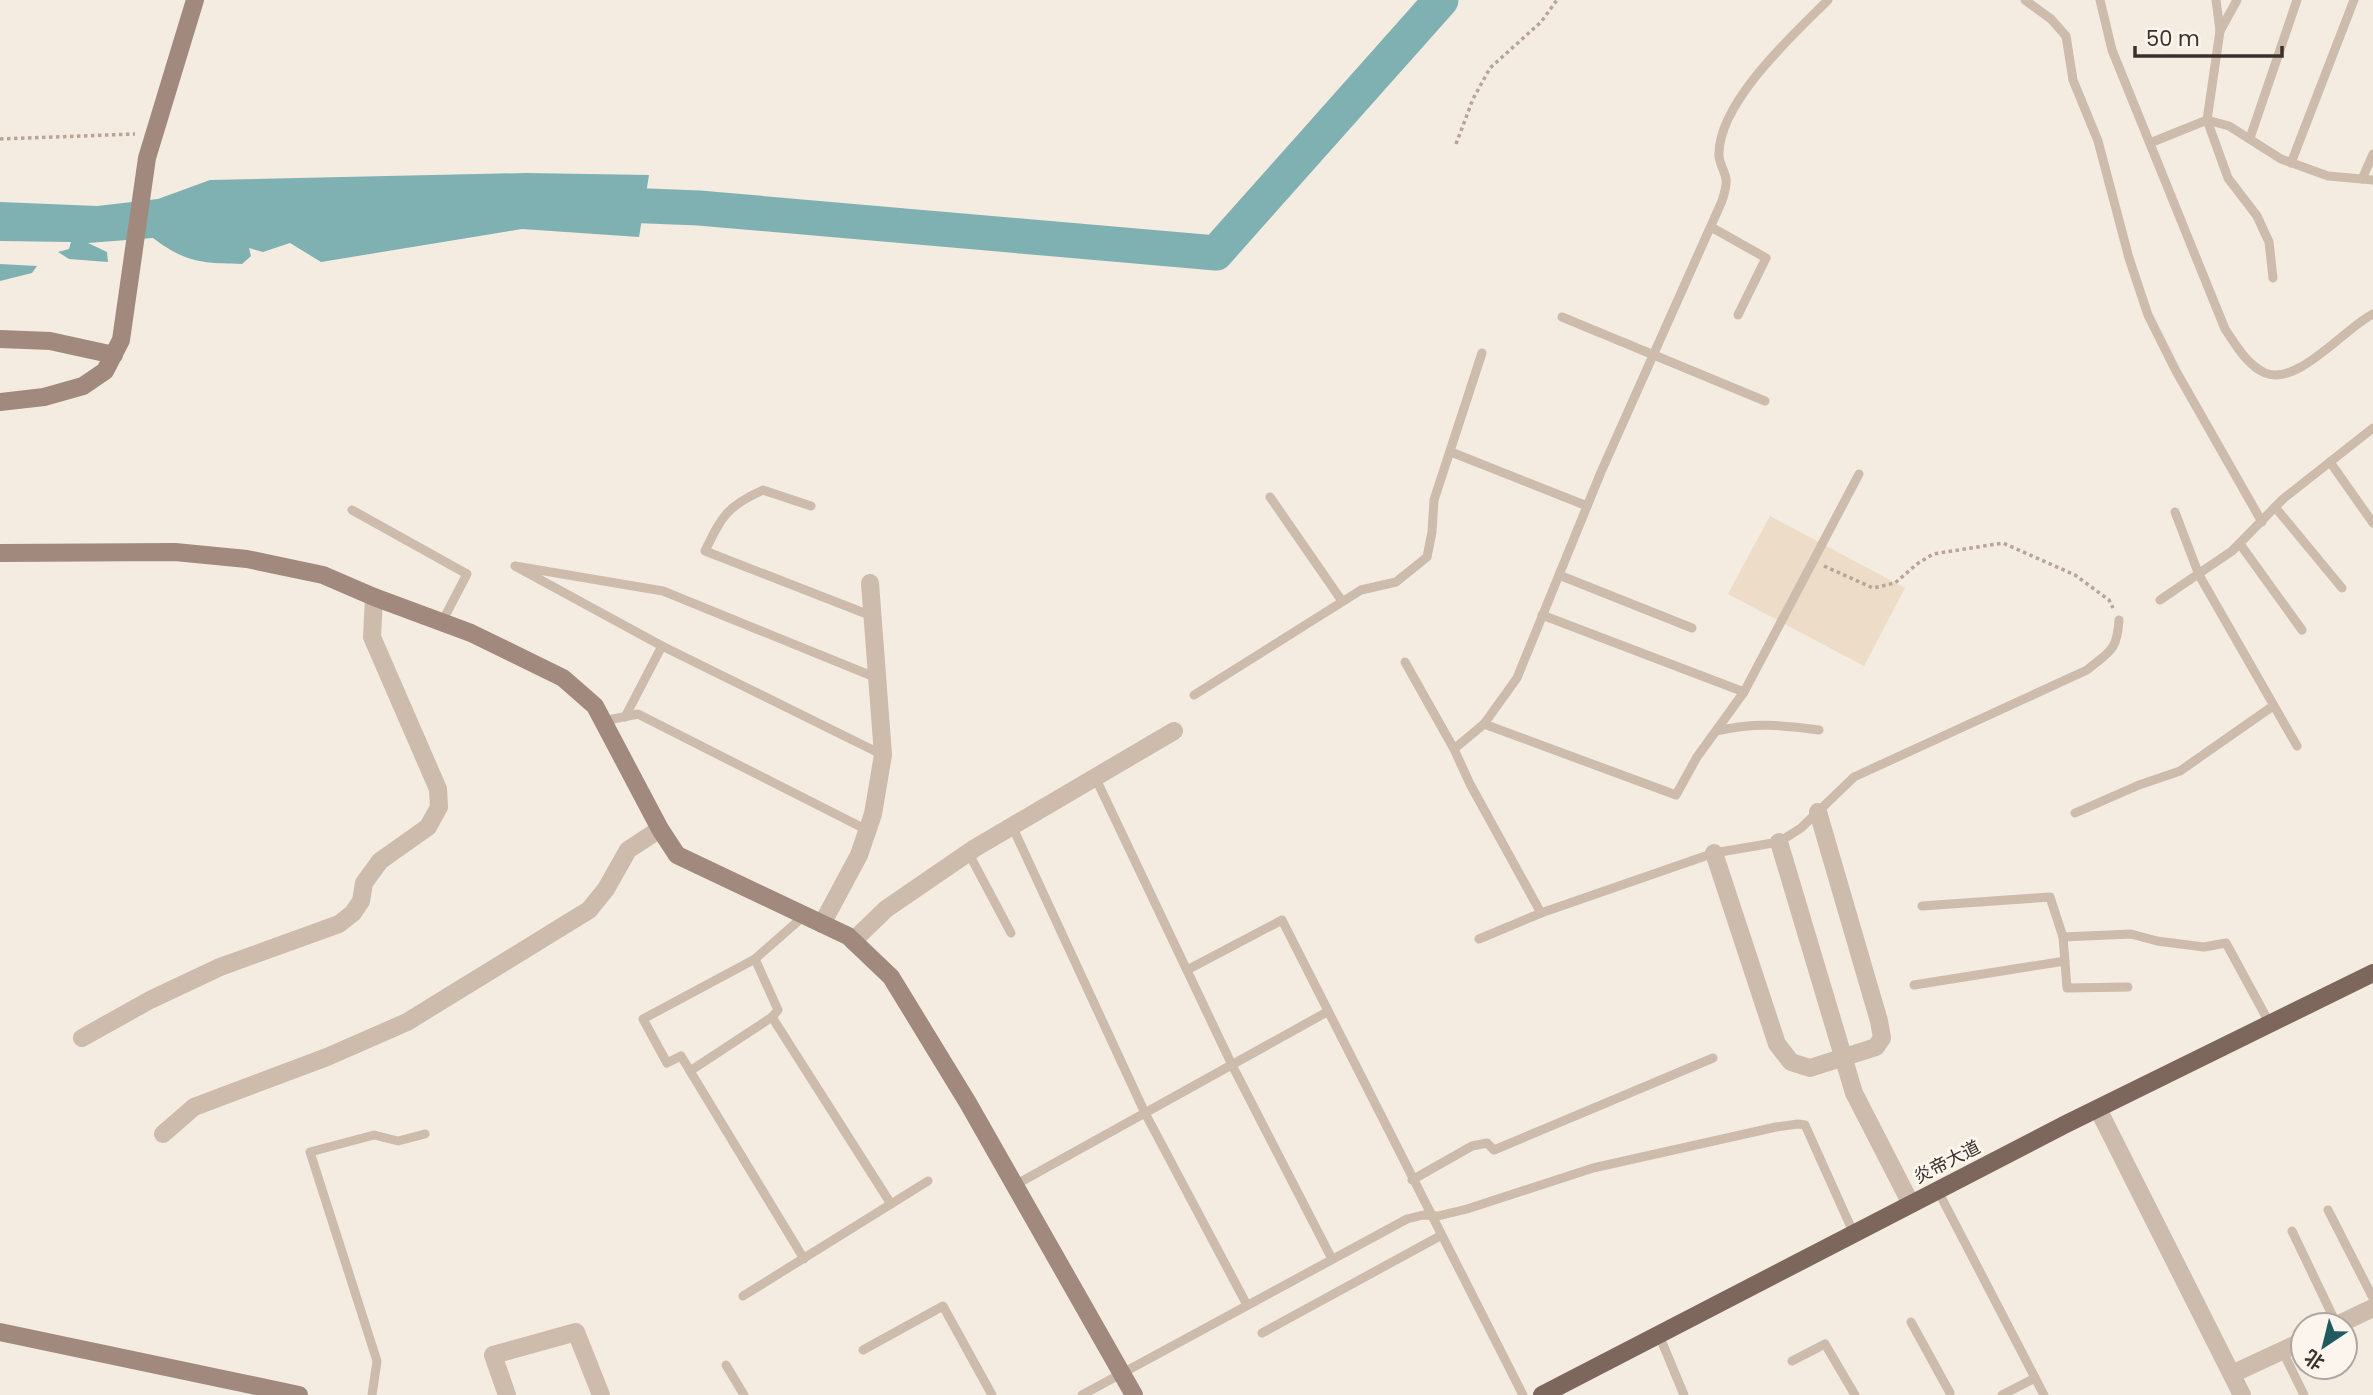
<svg xmlns="http://www.w3.org/2000/svg" width="2373" height="1395" viewBox="0 0 2373 1395" font-family="Poppins,'Noto Sans SC',sans-serif">
<rect width="100%" height="100%" fill="#f4ebe1"/>
<!-- plaza -->
<polygon fill="#ecdcc8" points="1770,516 1905,588 1864,666 1728,594"/>
<!-- water -->
<g fill="#7fb0b2">
<path d="M526 173 649 175 639 237 522 229 321 262 290 243 263 252 249 248 251 256 242 264C202 263 186 263 153 238L88 243 107 252 108 262 69 259 58 252 69 249 71 242 0 241V202L97 206 158 199 210 180Z"/>
<polygon points="0,264 37,266 32,273 0,281"/>
</g>
<g fill="none" stroke-linecap="round" stroke-linejoin="round">
<!-- river -->
<polyline stroke="#7fb0b2" stroke-width="35" points="598,204 699,208 1216,253 1441,0"/>
<!-- path -->
<g stroke="#b9a596" stroke-width="3.5" stroke-dasharray="3.5 3.5" stroke-linecap="butt">
<polyline points="0,139 135,134"/>
<polyline points="1456,144 1473,99 1490,68 1541,22 1557,0"/>
<polyline points="1824,566 1873,588 1895,583 1917,564 1933,554 2003,543 2075,575 2109,600 2113,608"/>
</g>
<!-- lane -->
<g stroke="#cdbbac" stroke-width="9">
<polyline points="2025,0 2051,19 2066,36 2073,80 2098,141 2129,258 2148,315 2176,371 2262,522"/>
<path d="M2100 0 2112 50 2225 329C2236 345 2247 365 2265 373 2297 387 2346 327 2373 314"/>
<polyline points="2216,0 2220,31"/>
<polyline points="2237,0 2220,31 2207,120 2228,178 2257,216 2269,242 2273,278"/>
<polyline points="2250,138 2297,0"/>
<polyline points="2150,143 2207,120 2229,126 2281,159 2328,176 2373,180"/>
<polyline points="2291,163 2354,0"/>
<polyline points="2362,179 2373,154"/>
<polyline points="1711,227 1766,258 1738,315"/>
<polyline points="1562,317 1765,401"/>
<polyline points="1451,452 1587,506"/>
<polyline points="2330,462 2373,523"/>
<polyline points="1270,497 1342,601"/>
<path d="M811 506 763 490C727 506 722 516 705 551L872 616"/>
<polyline points="2275,507 2342,588"/>
<polyline points="352,510 467,574 442,622"/>
<polyline points="2175,512 2199,575 2297,746"/>
<polyline points="2240,544 2302,630"/>
<polyline points="1559,575 1692,628"/>
<polyline points="2160,600 2232,551 2283,499 2373,428"/>
<polyline points="1542,615 1744,692"/>
<polyline points="1405,662 1454,749 1470,784 1541,913"/>
<polyline points="877,678 663,591 515,566 662,646 883,755"/>
<polyline points="1194,695 1361,590 1396,582 1427,557 1432,532 1434,500 1482,353"/>
<polyline points="625,717 662,646"/>
<polyline points="603,721 638,714 867,830"/>
<polyline points="1484,724 1676,795 1697,757 1744,692 1859,474"/>
<path d="M1717 731C1754 722 1782 725 1819 730"/>
<path d="M1454 749 1484 724 1517 678 1601 472 1722 201C1724 194 1727 186 1726 179 1725 171 1718 162 1719 153 1720 101 1793 35 1828 0"/>
<polyline points="1095,777 1232,1065 1332,1259"/>
<polyline points="2075,813 2139,785 2180,771 2273,706"/>
<polyline points="1012,826 1145,1113 1247,1305"/>
<polyline points="968,852 1011,933"/>
<polyline points="1922,906 2050,897 2063,937 2067,988 2128,987"/>
<polyline points="2063,937 2131,934 2157,941 2204,947 2226,943 2270,1024"/>
<path d="M1479 939 1541 913 1714 853 1779 842 1801 828 1854 777 2087 670C2110 651 2117 651 2119 620"/>
<polyline points="1187,970 1282,920 1523,1395"/>
<polyline points="1914,985 2065,961"/>
<polyline points="772,1017 891,1204"/>
<polyline points="690,1071 772,1017 778,1010 755,959"/>
<polyline points="1412,1180 1472,1146 1487,1143 1494,1150 1713,1058"/>
<polyline points="1015,1185 1327,1012"/>
<polyline points="1938,1191 2044,1395"/>
<polyline points="2328,1210 2373,1298"/>
<polyline points="2292,1231 2337,1325"/>
<polyline points="804,1259 681,1056 667,1063 643,1019 755,959 805,915"/>
<polyline points="743,1296 928,1181"/>
<polyline points="1911,1322 1950,1393"/>
<polyline points="1262,1333 1440,1236"/>
<polyline points="1659,1335 1684,1395"/>
<polyline points="863,1350 943,1306 992,1395"/>
<polyline points="2282,1350 2304,1395"/>
<polyline points="1792,1361 1825,1344 1855,1395"/>
<polyline points="726,1365 744,1395"/>
<polyline points="372,1395 377,1361 310,1152 374,1135 398,1141 425,1134"/>
<polyline points="1082,1395 1407,1219 1423,1215 1438,1216 1467,1209 1593,1168 1776,1127 1798,1124 1805,1125 1854,1234"/>
<polyline points="2002,1395 2035,1378"/>
</g>
<!-- street -->
<g stroke="#cdbbac" stroke-width="18">
<polyline points="1779,842 1854,1093 1911,1204"/>
<polyline points="1714,853 1777,1044 1791,1062 1810,1068 1876,1047 1882,1038 1879,1021 1818,812"/>
<polyline points="822,924 859,855 873,814 883,755 870,583"/>
<polyline points="853,941 886,909 975,848 1174,731"/>
<polyline points="82,1038 150,1000 220,967 339,924 353,913 361,901 364,883 380,861 428,827 439,807 438,789 372,637 374,597"/>
<polyline points="2098,1109 2242,1395"/>
<polyline points="163,1134 194,1107 327,1057 407,1022 589,910 606,889 628,850 660,829"/>
<polyline points="2337,1325 2373,1308"/>
<polyline points="2232,1374 2303,1341"/>
<polyline points="507,1395 493,1355 576,1332 601,1395"/>
</g>
<!-- secondary -->
<g stroke="#a18a7d" stroke-width="18">
<polyline points="0,339 50,341 114,355"/>
<polyline points="0,402 44,397 83,386 105,371 121,340 147,158 195,0"/>
<polyline points="0,553 175,552 247,559 323,575 374,597 471,633 563,678 595,706 660,829 677,855 848,936 891,977 968,1103 1134,1395"/>
<polyline points="0,1332 299,1395"/>
</g>
<!-- primary -->
<polyline stroke="#7d675c" stroke-width="18" points="1542,1395 2066,1124 2373,973"/>
</g>
<g text-anchor="middle" stroke-width="6" stroke-linejoin="round" paint-order="stroke">
<!-- street labels -->
<g font-size="18" fill="#3b302b" stroke="#fbf5ee">
<text transform="translate(1947 1162) rotate(-27)" y="6">炎帝大道</text>
</g>
</g>
<!-- north arrow -->
<g transform="translate(2324 1346) rotate(215)"><circle r="33" fill="#fbf5ee" stroke="#aea6a0" stroke-width="2"/>
<path d="M0-5L12 26L0 18L-12 26Z" fill="#1f5a5e"/>
<text y="-10" font-size="19" font-weight="bold" text-anchor="middle" fill="#3b302b">北</text>
</g>
<!-- scale -->
<path d="M2135 46v10h147v-10" fill="none" stroke="#3b302b" stroke-width="3.5"/>
<text x="2146" y="46" font-size="21" fill="#3b302b" stroke="#fbf5ee" stroke-width="5" paint-order="stroke">50 m</text>
</svg>
